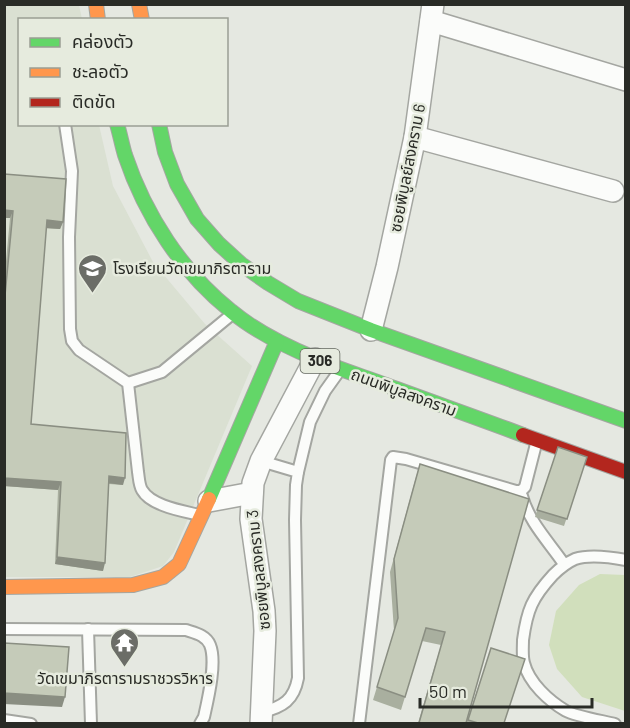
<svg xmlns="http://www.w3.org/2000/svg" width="630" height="728" viewBox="0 0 630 728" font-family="Barlow,'Noto Sans Thai',sans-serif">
<rect width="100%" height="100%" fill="#e5e8e1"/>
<!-- built -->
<polygon fill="#dae0d2" points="5,5 79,5 82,19 20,20 20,124 99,125 113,186 153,262 205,324 252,366 174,552 163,566 130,577 5,577"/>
<!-- green -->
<polygon fill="#d1dfbc" points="600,574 625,575 625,711 582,697 557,669 549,645 556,611 579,585"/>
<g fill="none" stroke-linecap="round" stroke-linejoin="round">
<defs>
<g id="lane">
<path d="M65 124 72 171 69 237 70 329 72 341 79 350 128 383 138 472C139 478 139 485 142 490 151 506 183 511 199 515"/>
<polyline points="128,383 162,372 231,315"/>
<path d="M261 461 298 472 296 485 295 520 298 678C294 700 283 707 262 712"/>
<polyline points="298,472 310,422 325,391 340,370"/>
<path d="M522 496C529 522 549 542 564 564"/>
<path d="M4 629 186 630C195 633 206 635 210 645 217 662 208 699 204 717L200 724"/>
<polyline points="88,629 91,724"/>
<polyline points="4,720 31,724"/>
<polyline points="359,724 391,460 393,457 406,459 516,491 521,491 525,487 536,444"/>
<path d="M615 724C603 721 575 716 566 711 549 701 529 683 524 663 522 656 523 648 523 640 527 610 532 598 553 575 560 568 566 563 575 559 590 554 610 557 626 560"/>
</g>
<g id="street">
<polyline points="431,21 626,80"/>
<polyline points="415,137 613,191"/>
<polyline points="371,330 387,267 415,137 433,4"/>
<polyline points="209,501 252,493"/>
<polyline points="261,724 265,631 264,611 251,519 253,483 261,461 315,359"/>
</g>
<g id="fast">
<path d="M117 124C120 134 122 145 125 155 145 215 182 272 231 311 255 331 285 346 314 358 337 369 362 376 386 385 432 402 478 418 523 435"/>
<polyline points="159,124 165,152 177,184 197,219 219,244 241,264 268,283 298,301 371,330 626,421"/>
<polyline points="209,499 277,341"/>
</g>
<g id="slow">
<polyline points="96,4 98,20"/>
<polyline points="139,4 142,20"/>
<polyline points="4,587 133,585 163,577 179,564 209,499"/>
</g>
<polyline id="jam" points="523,435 626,472"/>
</defs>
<!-- lane casing -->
<use href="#lane" stroke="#a4a6a1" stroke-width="14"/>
<!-- street casing -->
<use href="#street" stroke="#a4a6a1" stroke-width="24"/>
<!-- fast casing -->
<use href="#fast" stroke="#a4a6a1" stroke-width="16"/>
<!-- slow casing -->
<use href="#slow" stroke="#a4a6a1" stroke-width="16"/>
<!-- jam casing -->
<use href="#jam" stroke="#a4a6a1" stroke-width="16"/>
<!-- lane -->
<use href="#lane" stroke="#fbfcfa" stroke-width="10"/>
<!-- street -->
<use href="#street" stroke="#fbfcfa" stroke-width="21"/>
<!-- fast -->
<use href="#fast" stroke="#63d668" stroke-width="14"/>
<!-- slow -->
<use href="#slow" stroke="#ff974d" stroke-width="14"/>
<!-- jam -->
<use href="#jam" stroke="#b3261e" stroke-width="14"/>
</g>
<!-- wall -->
<g fill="#a9af9f">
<polygon points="4,174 63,222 60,229 46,228 31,424 123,485 109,484 103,571 55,564 58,490 4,486 4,283 10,218"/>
<polygon points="558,447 587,457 564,526 535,517"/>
<polygon points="420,464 466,723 418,723 441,645 422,641 401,710 373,700 394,631 390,572 416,477"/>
<polygon points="488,658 504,723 466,723"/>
</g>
<!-- shaded-wall -->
<g fill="#8a8e82">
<polygon points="4,210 13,211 10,218 4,218"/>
<polygon points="47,220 63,222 60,229 44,228"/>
<polygon points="109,476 125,478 123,485 107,483"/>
<polygon points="4,478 61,482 58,490 4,486"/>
<polygon points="57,557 105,563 103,571 55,564"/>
<polygon points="4,693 65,697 62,707 4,704"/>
</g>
<!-- building -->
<g fill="#c5cbb9" stroke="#8a8e82" stroke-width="1.5">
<polygon points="4,174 66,179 63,222 47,220 31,424 126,433 125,478 109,476 105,563 57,557 61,482 4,478 4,306 13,211 4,210"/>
<polygon points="558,447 587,457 567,519 537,510"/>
<polygon points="420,464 529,499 466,723 419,723 445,632 426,628 405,697 377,687 398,618 394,559"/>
<polygon points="4,643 69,647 65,697 4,693"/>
<polygon points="491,648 525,659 504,723 478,723 468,720"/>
</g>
<!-- icons -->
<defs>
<symbol id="school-pin" viewBox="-11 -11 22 30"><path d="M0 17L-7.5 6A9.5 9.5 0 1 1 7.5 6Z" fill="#6b6d67" stroke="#e6ebde"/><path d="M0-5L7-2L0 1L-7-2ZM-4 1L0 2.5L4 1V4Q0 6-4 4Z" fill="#fff"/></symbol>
<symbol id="temple-pin" viewBox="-11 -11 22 30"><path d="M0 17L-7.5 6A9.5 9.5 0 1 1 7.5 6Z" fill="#6b6d67" stroke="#e6ebde"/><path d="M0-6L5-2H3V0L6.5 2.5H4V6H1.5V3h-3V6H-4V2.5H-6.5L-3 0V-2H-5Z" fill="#fff"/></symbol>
</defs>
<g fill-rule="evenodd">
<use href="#school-pin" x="76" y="252" width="33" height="45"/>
<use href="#temple-pin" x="108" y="626" width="33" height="45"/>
</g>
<g text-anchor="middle" stroke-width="5" stroke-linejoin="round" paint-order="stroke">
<!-- shield labels -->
<rect fill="#e6ebde" stroke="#62655d" stroke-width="1.5" x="300.5" y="349" width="39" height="24" rx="4.5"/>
<g font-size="15" font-weight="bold" fill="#292b26">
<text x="320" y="366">306</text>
</g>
<!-- street labels -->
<g font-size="16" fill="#292b26" stroke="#e6ebde">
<text transform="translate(407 168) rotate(-79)" y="6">ซอยพิบูลย์สงคราม 6</text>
<text transform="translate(404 392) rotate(20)" y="6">ถนนพิบูลสงคราม</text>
<text transform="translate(258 570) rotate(-96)" y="6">ซอยพิบูลสงคราม 3</text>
</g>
<!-- poi labels -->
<g font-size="16" fill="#292b26" stroke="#e6ebde" text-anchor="start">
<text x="113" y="274">โรงเรียนวัดเขมาภิรตาราม</text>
<text x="125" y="684" text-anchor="middle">วัดเขมาภิรตารามราชวรวิหาร</text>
</g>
</g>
<!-- border -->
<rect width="630" height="728" fill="none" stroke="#292b26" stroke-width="12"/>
<!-- legend -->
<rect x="18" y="18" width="210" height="108" fill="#e6ebde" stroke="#9a9e94" stroke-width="1.5"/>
<rect x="30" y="38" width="30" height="9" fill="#63d668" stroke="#9a9e94" stroke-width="1.5"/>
<text x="72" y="48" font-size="18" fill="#292b26">คล่องตัว</text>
<rect x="30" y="68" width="30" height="9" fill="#ff974d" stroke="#9a9e94" stroke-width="1.5"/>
<text x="72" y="78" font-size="18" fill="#292b26">ชะลอตัว</text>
<rect x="30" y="98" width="30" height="9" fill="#b3261e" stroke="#9a9e94" stroke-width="1.5"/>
<text x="72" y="108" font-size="18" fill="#292b26">ติดขัด</text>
<!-- scale -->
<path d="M420 698v9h172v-9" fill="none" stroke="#292b26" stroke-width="3"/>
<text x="429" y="698" font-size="18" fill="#292b26" stroke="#e6ebde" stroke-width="4.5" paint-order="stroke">50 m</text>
</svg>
